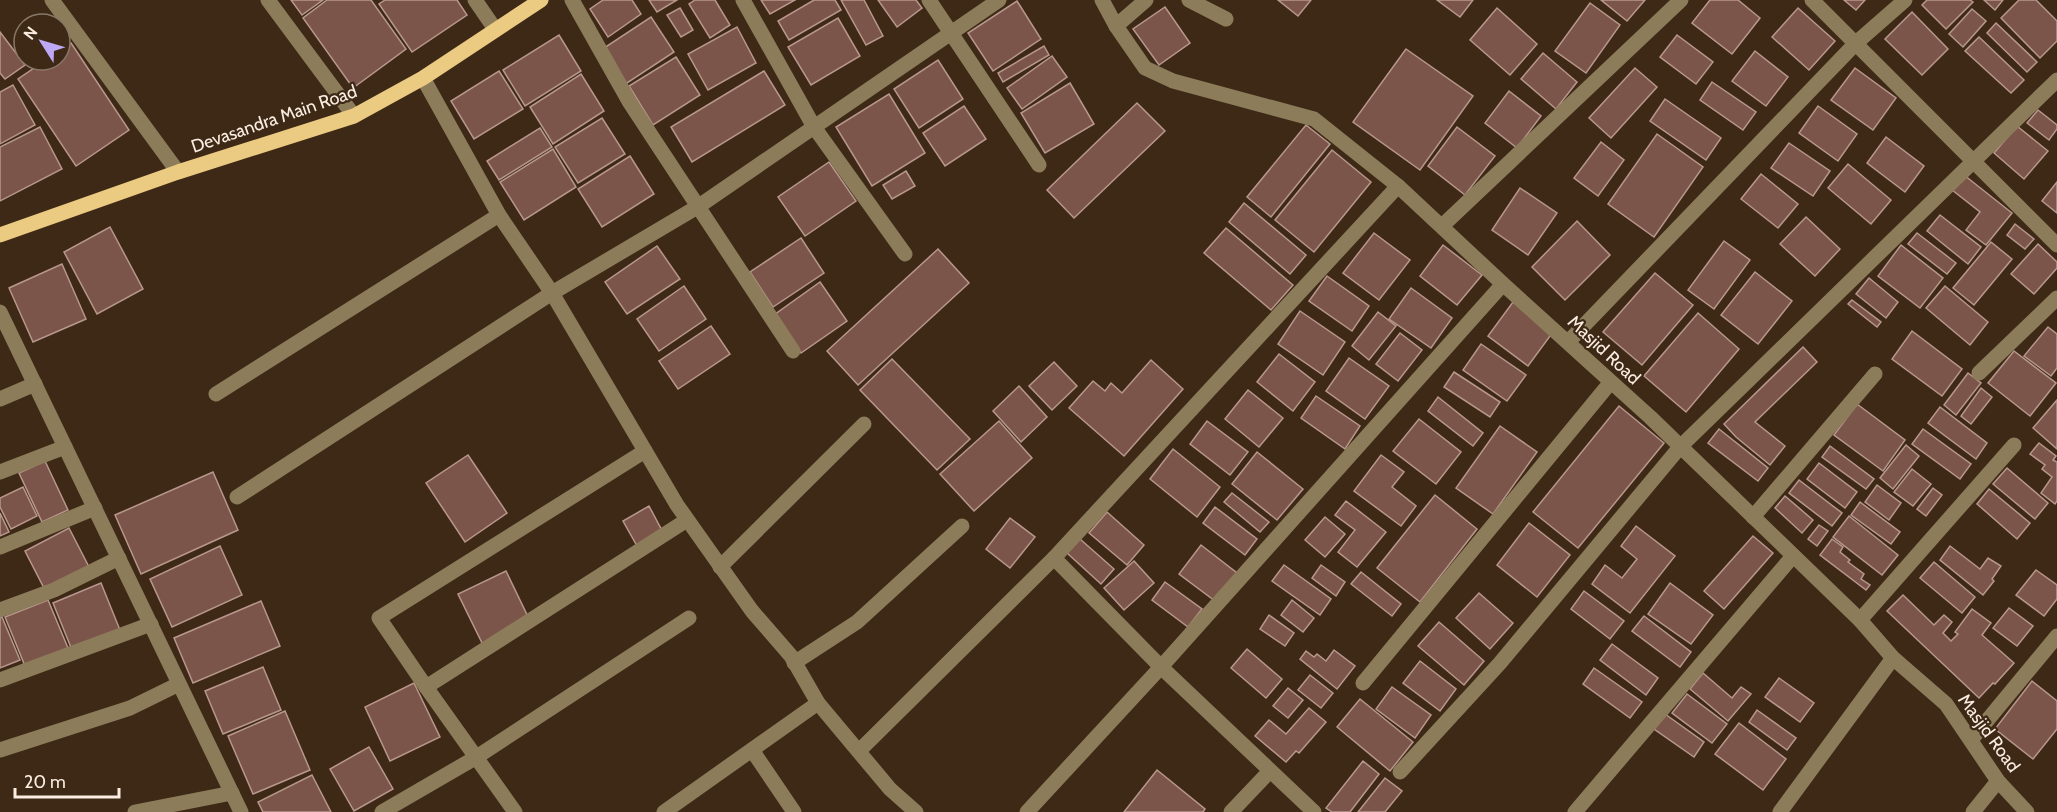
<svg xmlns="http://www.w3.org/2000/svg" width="2057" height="812" viewBox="0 0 2057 812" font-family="Cabin,sans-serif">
<rect width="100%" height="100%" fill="#3d2916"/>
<!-- building -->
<g fill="#7c554a" stroke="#b8978d" stroke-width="1.5">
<polygon points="291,0 323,0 302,15"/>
<polygon points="327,0 371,0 406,49 353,88 303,18"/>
<polygon points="385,0 457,0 467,15 412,52 379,4"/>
<polygon points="603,0 632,0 641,14 608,37 590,9"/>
<polygon points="649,0 677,0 657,12"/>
<polygon points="695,0 715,0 730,25 710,38 689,4"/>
<polygon points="761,0 795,0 770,14"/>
<polygon points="814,0 835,0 841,10 789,40 778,21"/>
<polygon points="841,0 864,0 883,36 866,45"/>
<polygon points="878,0 916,0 922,8 897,27"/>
<polygon points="1278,0 1311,0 1298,16"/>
<polygon points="1437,0 1473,0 1460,17"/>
<polygon points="1601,0 1645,0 1627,21"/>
<polygon points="1710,0 1738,0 1760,18 1732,54 1692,23"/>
<polygon points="1844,0 1865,0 1856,10"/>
<polygon points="1927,0 1970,0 1973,2 1946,29 1922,5"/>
<polygon points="1984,0 2003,0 1995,10"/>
<polygon points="2019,0 2036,0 2057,21 2057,41 2040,58 2001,18"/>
<polygon points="1017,1 1041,39 993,71 968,33"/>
<polygon points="1590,3 1620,25 1586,73 1555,51"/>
<polygon points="1165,7 1190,43 1159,65 1133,29"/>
<polygon points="680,8 693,30 681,37 667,15"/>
<polygon points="1497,8 1537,44 1510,75 1470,40"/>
<polygon points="1798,8 1835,41 1809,70 1772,37"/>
<polygon points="1972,9 1986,21 1963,47 1949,34"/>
<polygon points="1912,12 1948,49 1922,75 1885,39"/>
<polygon points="651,17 674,52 624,85 601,50"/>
<polygon points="838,18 860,56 811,85 788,47"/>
<polygon points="1996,23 2037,62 2027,72 1987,33"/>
<polygon points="737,27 756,63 708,90 688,54"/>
<polygon points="0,32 25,65 5,79 0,73"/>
<polygon points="559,35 581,71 525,106 503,70"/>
<polygon points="1677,35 1713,62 1696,84 1660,57"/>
<polygon points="1979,37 2024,80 2011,93 1965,51"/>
<polygon points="71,43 129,130 76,166 18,79 46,60 60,60 60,51"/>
<polygon points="1044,46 1049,55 1003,82 998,73"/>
<polygon points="1406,49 1473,96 1420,170 1353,122"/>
<polygon points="1755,51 1788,77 1766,106 1732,81"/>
<polygon points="1543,53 1577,82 1556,109 1521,79"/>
<polygon points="1052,56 1067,77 1022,109 1007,88"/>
<polygon points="676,57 700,95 653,125 629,86"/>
<polygon points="938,60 963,99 919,128 894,89"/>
<polygon points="1635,68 1657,87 1611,138 1589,118"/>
<polygon points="1855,68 1896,98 1873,130 1831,100"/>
<polygon points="499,71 523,109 474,139 451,101"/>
<polygon points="764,71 785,105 692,162 671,127"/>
<polygon points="581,74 604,111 553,144 530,107"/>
<polygon points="1712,82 1756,112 1743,130 1700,100"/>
<polygon points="1070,83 1094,124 1045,153 1021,113"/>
<polygon points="13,85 35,125 0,144 0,92"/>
<polygon points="1509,91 1541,116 1517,148 1485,123"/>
<polygon points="889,94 925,153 872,186 836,127"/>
<polygon points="1665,99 1721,138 1706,160 1650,121"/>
<polygon points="1137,103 1165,131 1074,218 1047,190"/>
<polygon points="964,106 986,139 945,166 923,133"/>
<polygon points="1818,106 1857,134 1838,161 1799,133"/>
<polygon points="2038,110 2057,125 2057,129 2049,140 2027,123"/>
<polygon points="602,118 625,154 578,183 555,147"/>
<polygon points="1306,125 1330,144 1271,217 1247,197"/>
<polygon points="2017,126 2048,151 2024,179 1994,153"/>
<polygon points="40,127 62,169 0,201 0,147"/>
<polygon points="1457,127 1495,156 1465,195 1428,166"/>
<polygon points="540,128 552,147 499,180 487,161"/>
<polygon points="1657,134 1703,167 1654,237 1608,204"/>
<polygon points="1886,137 1924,166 1905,192 1867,163"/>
<polygon points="1601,142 1624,160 1598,196 1574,178"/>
<polygon points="1789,143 1830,171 1813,196 1771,168"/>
<polygon points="553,149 576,187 524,220 500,182"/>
<polygon points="1332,150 1371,182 1314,252 1275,220"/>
<polygon points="630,156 654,194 602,227 578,189"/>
<polygon points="829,162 856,201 805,236 778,197"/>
<polygon points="1848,164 1891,200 1871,224 1828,188"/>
<polygon points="906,171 915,186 892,199 883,185"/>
<polygon points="1761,174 1798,204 1778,228 1741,199"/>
<polygon points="1964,175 2012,213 1986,245 1966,230 1980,212 1952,190"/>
<polygon points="2057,182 2057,213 2042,201"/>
<polygon points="1520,188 1557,213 1528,255 1492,230"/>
<polygon points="1244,203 1306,255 1290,274 1229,222"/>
<polygon points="1940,215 1981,247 1968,264 1927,231"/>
<polygon points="1806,217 1840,249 1815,276 1780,244"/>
<polygon points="1577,221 1610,255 1565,300 1532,267"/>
<polygon points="2015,224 2034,239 2025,249 2007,235"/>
<polygon points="110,227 143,289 97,314 64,252"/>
<polygon points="1226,228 1293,285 1271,310 1204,253"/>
<polygon points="1374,233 1410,260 1379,300 1343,273"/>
<polygon points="1917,233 1956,263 1947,274 1908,244"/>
<polygon points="801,238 824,273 773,307 750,272"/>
<polygon points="1724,241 1750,260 1714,309 1688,290"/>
<polygon points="1991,242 2012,259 1974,305 1953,288"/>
<polygon points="2038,244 2057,262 2057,268 2034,294 2011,274"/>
<polygon points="1443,245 1482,275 1457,305 1420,276"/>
<polygon points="1901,245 1943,278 1920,308 1878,276"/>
<polygon points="657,246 680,279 627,314 605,282"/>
<polygon points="938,249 969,283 858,385 827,351"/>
<polygon points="62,264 86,319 33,342 9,288"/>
<polygon points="1755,272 1792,301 1758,344 1721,315"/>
<polygon points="1655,273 1693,305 1642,365 1603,332"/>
<polygon points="1327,276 1369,306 1352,331 1309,301"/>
<polygon points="1869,278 1898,302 1886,318 1856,294"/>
<polygon points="820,282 847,321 801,353 774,315"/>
<polygon points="684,286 706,319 659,351 637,319"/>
<polygon points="1945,286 1988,322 1970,345 1926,308"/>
<polygon points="1411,288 1452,318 1431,348 1389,319"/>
<polygon points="1852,300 1881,322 1877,327 1848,304"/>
<polygon points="1513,302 1553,332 1528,366 1488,336"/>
<polygon points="1300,311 1345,342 1323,375 1278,344"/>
<polygon points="1378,312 1396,326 1369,360 1352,346"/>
<polygon points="1698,313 1739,349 1686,412 1644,376"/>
<polygon points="711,326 730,354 678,389 659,361"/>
<polygon points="2048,327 2057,334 2057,368 2051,376 2024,356"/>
<polygon points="1912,331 1962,369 1942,396 1892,359"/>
<polygon points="1400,333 1422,350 1398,381 1376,364"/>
<polygon points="1481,344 1526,375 1507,401 1463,370"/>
<polygon points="1803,347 1817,362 1755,422 1785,446 1770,465 1736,437 1724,424"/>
<polygon points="2014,351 2056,383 2030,416 1988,383"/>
<polygon points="1279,354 1315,382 1293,411 1257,382"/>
<polygon points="1349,358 1389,386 1365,419 1326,391"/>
<polygon points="892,359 970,439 937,470 860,390"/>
<polygon points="1151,360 1183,389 1124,456 1069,408 1093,381 1105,391 1111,383 1122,393"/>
<polygon points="1054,362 1077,386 1052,410 1029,386"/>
<polygon points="1454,372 1500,402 1490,417 1444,387"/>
<polygon points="1968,373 1981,383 1956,415 1944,405"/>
<polygon points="1019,386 1047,417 1021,442 993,411"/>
<polygon points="1981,388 1992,397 1971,424 1961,416"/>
<polygon points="1248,390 1283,418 1259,447 1225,419"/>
<polygon points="1316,396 1360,426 1345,449 1301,418"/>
<polygon points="1438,397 1483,433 1473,446 1428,411"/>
<polygon points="2057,400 2057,449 2033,428"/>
<polygon points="1857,404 1905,440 1883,471 1834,435"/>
<polygon points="1619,406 1664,443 1578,548 1533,512"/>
<polygon points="1940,407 1987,443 1976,459 1928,423"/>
<polygon points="1419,419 1461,452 1436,484 1393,451"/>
<polygon points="999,421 1032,458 974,511 940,474"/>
<polygon points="1207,421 1248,452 1230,475 1190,444"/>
<polygon points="1500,426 1537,452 1493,514 1456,488"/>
<polygon points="1719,429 1768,468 1758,481 1708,443"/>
<polygon points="1923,429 1971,464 1960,479 1912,444"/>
<polygon points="2039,443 2056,456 2053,460 2057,462 2057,501 2055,504 2041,493 2052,477 2042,469 2045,465 2030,454"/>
<polygon points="1906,445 1919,456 1893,489 1880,478"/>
<polygon points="1830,446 1874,479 1866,489 1822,457"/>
<polygon points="1173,449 1220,487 1197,517 1150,479"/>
<polygon points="1257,452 1303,489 1277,520 1232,484"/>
<polygon points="468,455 507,513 465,542 426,483"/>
<polygon points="1381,455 1404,472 1392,487 1416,506 1401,526 1354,491"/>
<polygon points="45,461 68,510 42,522 19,473"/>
<polygon points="1819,463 1857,492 1845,508 1807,479"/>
<polygon points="2007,468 2048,503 2035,519 1993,484"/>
<polygon points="1912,469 1931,484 1913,506 1894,492"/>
<polygon points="213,472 238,530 141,574 115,515"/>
<polygon points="1799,480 1842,513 1832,526 1789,493"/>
<polygon points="1877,485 1901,503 1889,520 1865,502"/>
<polygon points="23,487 37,516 11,529 0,507 0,498"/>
<polygon points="1933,488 1942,495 1926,516 1917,509"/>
<polygon points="1989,489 2030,523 2017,539 1977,504"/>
<polygon points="1232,493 1269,522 1260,532 1224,502"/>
<polygon points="1435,495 1477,529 1420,602 1377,568"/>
<polygon points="1785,496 1813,520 1802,533 1775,508"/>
<polygon points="1346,501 1386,532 1357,567 1338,552 1355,530 1335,515"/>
<polygon points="1860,502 1900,532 1891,544 1851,515"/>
<polygon points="649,506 666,538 641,553 623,521"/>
<polygon points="1215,507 1257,539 1245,555 1203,523"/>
<polygon points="1107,512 1144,545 1127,565 1089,533"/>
<polygon points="0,513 9,532 0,536"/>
<polygon points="1849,516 1898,555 1882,575 1833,537"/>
<polygon points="1325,517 1345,534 1325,557 1305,540"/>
<polygon points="1010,518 1035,537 1010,568 986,549"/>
<polygon points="1529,523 1570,555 1537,597 1497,565"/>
<polygon points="1819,525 1828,531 1817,546 1808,539"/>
<polygon points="1636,526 1675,556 1630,613 1592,584 1605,565 1622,578 1637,559 1621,546"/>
<polygon points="69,528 89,567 45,590 25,551"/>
<polygon points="1753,536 1773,553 1724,609 1704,591"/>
<polygon points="1080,539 1114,569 1101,584 1067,553"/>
<polygon points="1832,539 1843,547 1840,552 1850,560 1848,562 1864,574 1861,579 1870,585 1866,590 1820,555"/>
<polygon points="1201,545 1237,573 1215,601 1179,574"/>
<polygon points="220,546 242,595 172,627 150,579"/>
<polygon points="1950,546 1980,569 1988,558 2001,566 1992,579 1994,581 1983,595 1940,560"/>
<polygon points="1134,561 1154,583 1124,610 1104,588"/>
<polygon points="1934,562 1975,597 1962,613 1920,578"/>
<polygon points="1284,565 1331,599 1320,615 1272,581"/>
<polygon points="1321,565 1345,582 1336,596 1312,578"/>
<polygon points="2036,570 2057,585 2057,599 2044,616 2016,595"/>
<polygon points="506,571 532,625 485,649 458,594"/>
<polygon points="1361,572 1401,604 1392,616 1351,584"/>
<polygon points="1165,582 1202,609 1188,627 1152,600"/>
<polygon points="101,583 120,630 72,650 53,603"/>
<polygon points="1670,583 1713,615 1691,644 1648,614"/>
<polygon points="1584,591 1624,621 1610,639 1571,609"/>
<polygon points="1479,593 1513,623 1490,649 1456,618"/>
<polygon points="1903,595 1934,625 1944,615 1952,622 1943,633 1951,641 1958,634 1955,632 1972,609 1991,623 1982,635 2014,663 1995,684 1993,683 1979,698 1887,611"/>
<polygon points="48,600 68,648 25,666 5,617"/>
<polygon points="1292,600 1314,618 1303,632 1281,615"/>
<polygon points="261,601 280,646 193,683 174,638"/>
<polygon points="2009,608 2033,626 2017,646 1993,628"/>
<polygon points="1269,615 1294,633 1285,646 1260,629"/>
<polygon points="1644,616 1691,652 1680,667 1632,631"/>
<polygon points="2,617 20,660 0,668 0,618"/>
<polygon points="1439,622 1484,661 1464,685 1418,646"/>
<polygon points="1612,644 1658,678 1646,695 1600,660"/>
<polygon points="1247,649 1282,679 1266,698 1231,668"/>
<polygon points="1334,650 1355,666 1337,689 1300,659 1306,651 1314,657 1317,654 1326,661"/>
<polygon points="1420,661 1456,689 1440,711 1403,683"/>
<polygon points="263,667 281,710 223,734 205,691"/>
<polygon points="1594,668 1642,702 1630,718 1583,684"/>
<polygon points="1703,673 1732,698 1741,687 1751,694 1728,721 1690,689"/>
<polygon points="1310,675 1333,693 1321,708 1298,690"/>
<polygon points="1779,678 1814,703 1800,722 1765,697"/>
<polygon points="2032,681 2057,701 2057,729 2033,759 1995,729"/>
<polygon points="414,683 440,737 390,761 365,707"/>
<polygon points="1392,687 1431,715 1415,738 1376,709"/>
<polygon points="1288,688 1303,700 1288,718 1273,706"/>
<polygon points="1687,694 1727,724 1712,743 1672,713"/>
<polygon points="1360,699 1413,742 1390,771 1337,727"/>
<polygon points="1309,708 1326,722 1299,753 1296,751 1286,762 1255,736 1269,720 1286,734"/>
<polygon points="1757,710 1796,738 1787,750 1749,722"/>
<polygon points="285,711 310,770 253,794 228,736"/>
<polygon points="1665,714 1704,742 1694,757 1654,729"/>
<polygon points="1739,723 1786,759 1763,790 1715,754"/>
<polygon points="369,747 393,789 354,811 330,769"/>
<polygon points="1363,761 1379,774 1350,812 1332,812 1326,808"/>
<polygon points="1157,770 1205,809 1203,812 1124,812"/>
<polygon points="312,775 331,812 263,812 258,802"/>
<polygon points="1385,778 1402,791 1385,812 1358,812"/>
</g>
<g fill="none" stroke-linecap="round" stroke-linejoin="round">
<!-- minor -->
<g stroke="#8c7c5a" stroke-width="15">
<polyline points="52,0 178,172"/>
<polyline points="268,0 354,116"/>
<polyline points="475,0 495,29"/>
<polyline points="572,0 630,103 793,351"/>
<polyline points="743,0 814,127 905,254"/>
<polyline points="929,0 1039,165"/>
<polyline points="1102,0 1116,26 1145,68 1173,81 1314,119 1398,186 1503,284 1650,417 1860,620 1893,658 1946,704 1998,781 2027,812"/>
<polyline points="1189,0 1226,19"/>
<polyline points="1812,0 2057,245"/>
<polyline points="1116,26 1146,0"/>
<polyline points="423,78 499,215 552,293 677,505 752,611 791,656 818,703 890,789 916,812"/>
<polyline points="1442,226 1681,0"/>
<polyline points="0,312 241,812"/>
<polyline points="1568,342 1856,43 1905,0"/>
<polyline points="1979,373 2057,298"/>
<polyline points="216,394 499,215"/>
<polyline points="0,399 35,384"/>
<polyline points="0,472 65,447"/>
<polyline points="237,497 552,293 699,206 999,0"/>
<polyline points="1753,517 1875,374"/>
<polyline points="0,547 95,508"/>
<polyline points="1054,558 1161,667 1314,812"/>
<polyline points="720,567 864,424"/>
<polyline points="0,610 54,590 119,558"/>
<polyline points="1860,620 2014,445"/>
<polyline points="794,663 857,622 962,526"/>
<polyline points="0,680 151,624"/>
<polyline points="1363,683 1610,383"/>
<polyline points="426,687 687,520"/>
<polyline points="1971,740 2057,636"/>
<polyline points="0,750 130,708 179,684"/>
<polyline points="752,750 794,812"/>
<polyline points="859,751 1054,558 1398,186"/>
<polyline points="1400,772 1500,663 1680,447 2057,80"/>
<polyline points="135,812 232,793"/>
<polyline points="382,812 475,758 689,618"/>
<polyline points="515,812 426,687 379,618 645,451"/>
<polyline points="664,812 818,703"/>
<polyline points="1027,812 1161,667 1503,284"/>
<polyline points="1231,812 1270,771"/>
<polyline points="1575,812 1793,556"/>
<polyline points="1780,812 1893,658"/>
<polyline points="1973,812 1998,781"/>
</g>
<!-- major -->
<polyline stroke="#ebca82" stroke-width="15" points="0,235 178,172 354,116 423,78 541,0"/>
</g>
<g text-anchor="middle" stroke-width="4.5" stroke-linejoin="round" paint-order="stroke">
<!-- street labels -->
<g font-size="18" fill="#fbede1" stroke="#3d2916">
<text transform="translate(274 119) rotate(-19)" y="6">Devasandra Main Road</text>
<text transform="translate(1604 350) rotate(43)" y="6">Masjid Road</text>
<text transform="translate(1989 733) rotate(54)" y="6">Masjid Road</text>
</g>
</g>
<!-- north arrow -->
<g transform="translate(42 42) rotate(307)"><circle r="28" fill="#3d2916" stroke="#897767" stroke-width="1.5"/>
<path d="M0-4.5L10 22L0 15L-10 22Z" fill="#bda9f5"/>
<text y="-9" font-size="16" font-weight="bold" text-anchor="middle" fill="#fbede1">N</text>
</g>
<!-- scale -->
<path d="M15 788v9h104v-9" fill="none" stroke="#fbede1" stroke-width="3"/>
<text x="24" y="788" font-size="18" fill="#fbede1" stroke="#3d2916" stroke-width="4.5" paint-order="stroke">20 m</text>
</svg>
